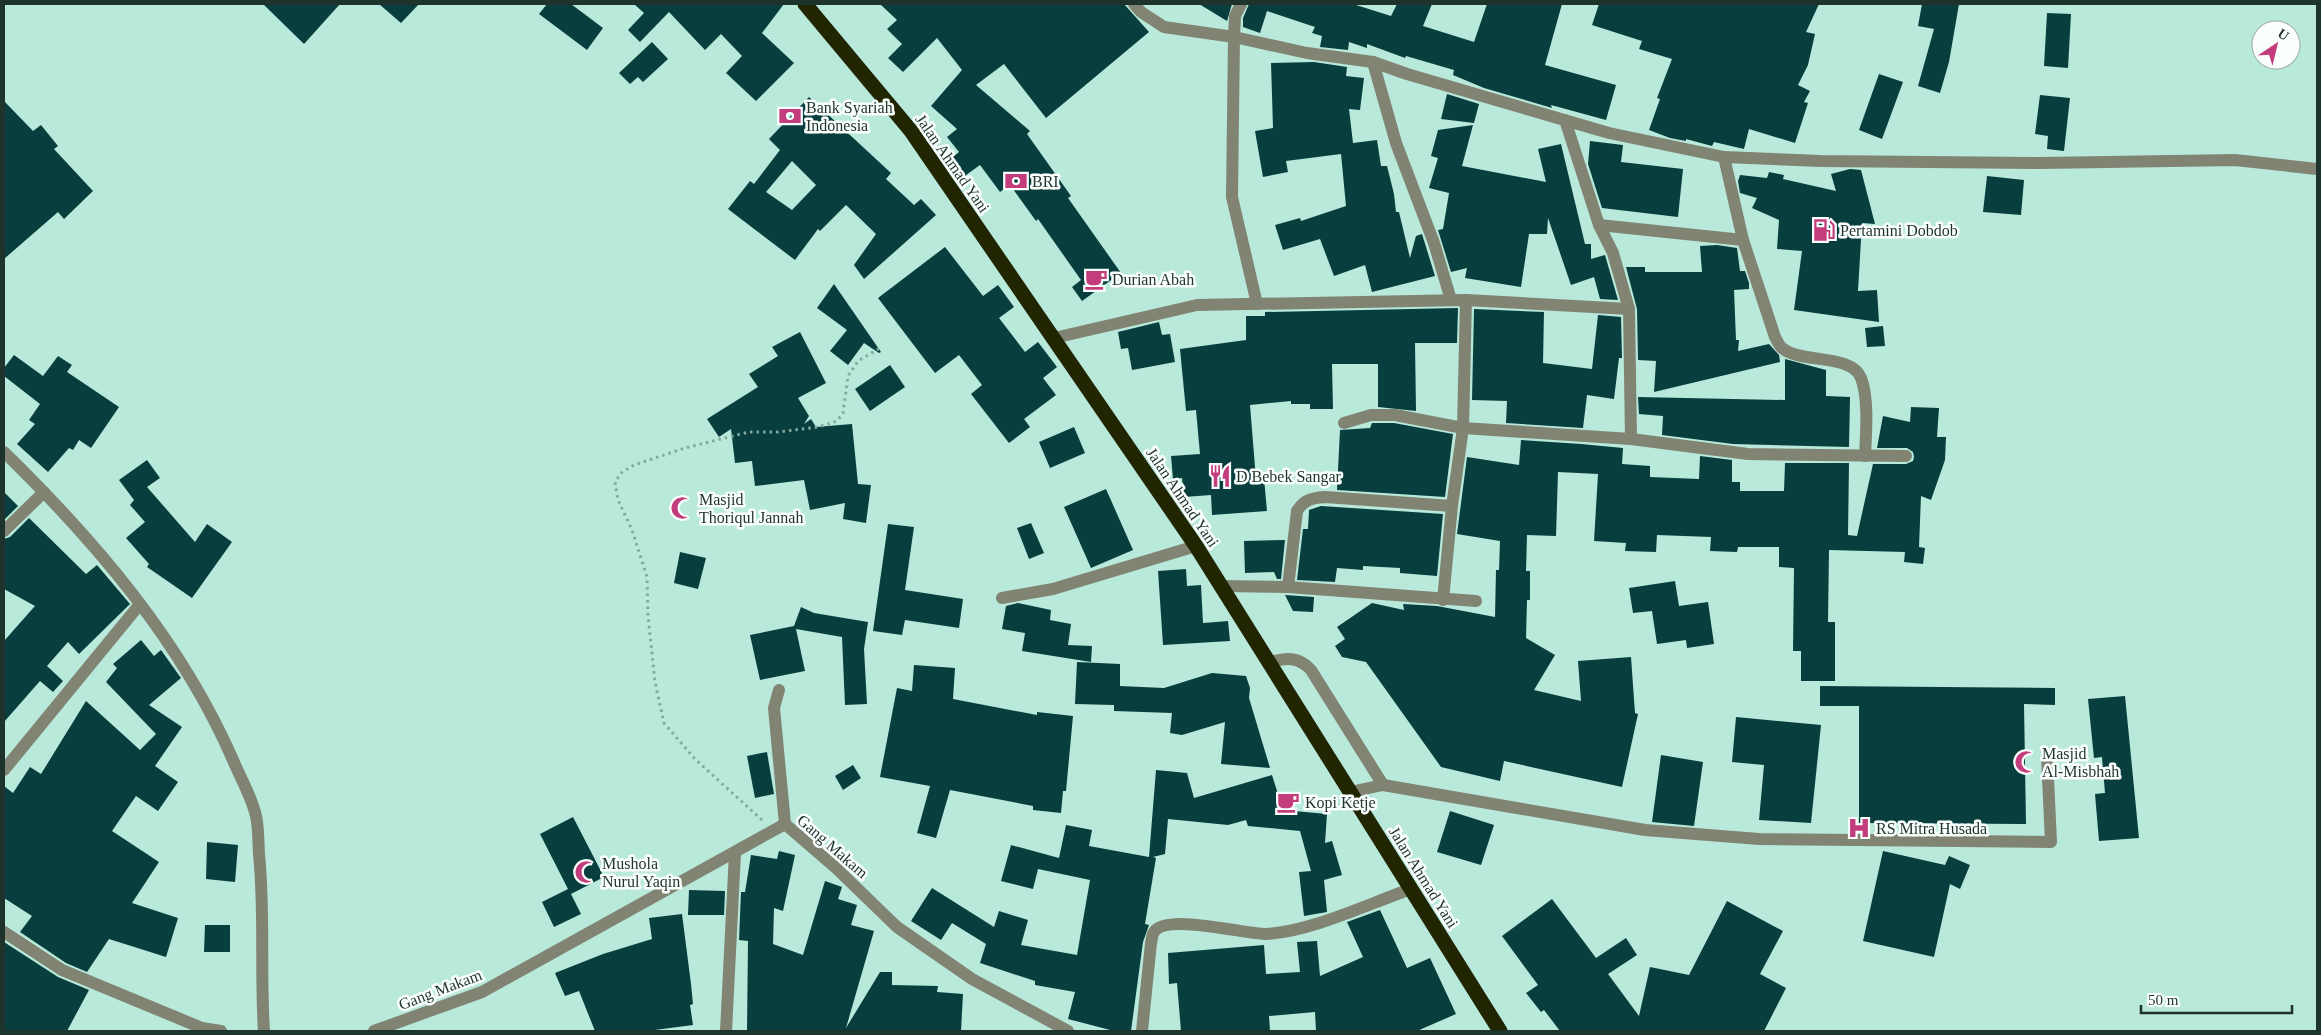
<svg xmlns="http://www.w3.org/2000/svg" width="2321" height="1035" viewBox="0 0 2321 1035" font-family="Georgia,serif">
<rect width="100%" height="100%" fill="#b8e9db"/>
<!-- building -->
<g fill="#093e3e" fill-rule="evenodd">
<polygon points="263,4 340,4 304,44"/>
<polygon points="379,4 419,4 401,23"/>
<polygon points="547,4 571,4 603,28 587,50 539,14"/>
<polygon points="634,4 784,4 762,33 794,63 756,101 726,73 742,56 721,34 705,50 669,12 640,42 628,30 644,13"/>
<polygon points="880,4 1124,4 1149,32 1046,118 1004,64 976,85 1030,131 1027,134 1071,196 1068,198 1121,273 1082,301 1072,287 1081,280 1038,219 1036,221 1010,185 1000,192 980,165 962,178 948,161 959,152 947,137 957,129 931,106 962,70 937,38 903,72 888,58 902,44 887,29 897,20"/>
<polygon points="1199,4 1232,4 1227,21"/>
<polygon points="1249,4 1353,4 1391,16 1397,4 1432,4 1423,26 1474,42 1487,4 1562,4 1545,65 1616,85 1606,120 1551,105 1552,108 1484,88 1453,75 1454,70 1406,56 1405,58 1367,44 1367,48 1349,42 1348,50 1320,47 1322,36 1312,33 1315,27 1267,11 1260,33 1243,27 1243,18"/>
<polygon points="1599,4 1819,4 1806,32 1815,34 1808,65 1798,85 1810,91 1804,102 1808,103 1795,143 1749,129 1744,149 1714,142 1712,146 1686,139 1686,141 1670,138 1649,130 1660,99 1657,98 1672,59 1639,49 1642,41 1592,25"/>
<polygon points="1922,4 1959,4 1949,62 1940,93 1918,86 1934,29 1918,26"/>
<polygon points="2047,13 2071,14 2068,68 2044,66"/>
<polygon points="652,42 668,59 643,82 638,77 630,84 619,73"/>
<polygon points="1314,62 1347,67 1346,76 1364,78 1360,110 1349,109 1353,143 1377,140 1381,166 1387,166 1394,194 1396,212 1399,212 1410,258 1416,236 1422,234 1435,276 1372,292 1365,265 1334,276 1320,239 1283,250 1275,225 1300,218 1301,221 1346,206 1341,154 1286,161 1288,172 1263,177 1255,131 1273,128 1271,63"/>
<polygon points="1879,74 1903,82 1882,139 1859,130"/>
<polygon points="1447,94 1479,104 1474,123 1441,119"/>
<polygon points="2040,95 2070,98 2064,151 2047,149 2048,136 2035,134"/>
<path d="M809 97 891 173 886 179 914 205 921 199 936 215 864 279 854 265 876 234 846 205 820 231 818 229 795 260 728 209 750 181 754 184 780 150 769 139ZM792 161 816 185 792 210 766 192Z"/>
<polygon points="4,101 33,131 41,125 58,146 54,149 93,191 64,219 58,212 4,259"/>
<polygon points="1473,125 1462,166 1546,182 1538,149 1561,144 1585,244 1591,244 1591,259 1605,255 1618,300 1600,299 1594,277 1571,285 1548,218 1547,234 1529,234 1521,287 1465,278 1467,268 1451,272 1438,230 1443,229 1449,193 1429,188 1438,158 1431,156 1438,130"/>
<polygon points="1590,141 1623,145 1621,162 1683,169 1678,217 1602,208 1588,164"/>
<polygon points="1850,169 1861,170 1875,224 1862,223 1858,291 1877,290 1879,322 1794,310 1802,251 1777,249 1779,220 1752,208 1757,198 1740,193 1738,181 1740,175 1767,178 1769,172 1784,175 1783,179 1836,191 1831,174"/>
<polygon points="1987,176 2024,180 2021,215 1983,212"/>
<polygon points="1717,245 1737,248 1740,271 1745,271 1749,283 1749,289 1734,290 1736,340 1739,340 1738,351 1769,344 1779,355 1780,362 1654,392 1656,361 1638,360 1637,309 1626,267 1645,267 1645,272 1702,272 1700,246"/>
<polygon points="945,247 983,296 998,285 1014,307 999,318 1025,352 1038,342 1057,367 1043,378 1056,395 1024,419 1030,427 1009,443 971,394 982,385 959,355 935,373 878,298"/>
<polygon points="834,284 881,352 879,353 864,343 848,365 830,351 847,330 817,308"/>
<polygon points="1458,308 1457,343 1415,343 1416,411 1378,407 1378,364 1332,364 1333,409 1310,409 1310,404 1291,404 1291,401 1250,405 1256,479 1264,478 1267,511 1212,515 1211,495 1184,497 1182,478 1173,479 1171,456 1200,454 1196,410 1186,411 1180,349 1246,340 1246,316 1265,316 1265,312"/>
<polygon points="1474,309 1544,312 1543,363 1592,369 1598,315 1621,317 1622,358 1619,358 1614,399 1587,395 1583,428 1506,423 1507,401 1472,400"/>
<polygon points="1159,322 1162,335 1170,334 1175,362 1132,370 1128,348 1121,349 1118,332"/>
<polygon points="1883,326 1885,346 1867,347 1865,328"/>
<polygon points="800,332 826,383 798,398 809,416 804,424 811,419 816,427 852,424 858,484 871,485 866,523 843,519 845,503 810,510 804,480 755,486 752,461 735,463 731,429 719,437 707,419 758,387 749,374 778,356 772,347"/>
<polygon points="14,355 43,376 58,356 72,365 67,372 119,407 91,448 79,440 73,450 69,448 48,472 17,444 35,424 29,420 40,404 4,376 4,368"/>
<polygon points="1785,359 1826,370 1826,396 1850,397 1849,447 1733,444 1662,435 1663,416 1639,414 1638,397 1785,400"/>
<polygon points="890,365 905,387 870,411 855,389"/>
<polygon points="1911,407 1939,408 1937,437 1946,437 1945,460 1931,500 1921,496 1919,547 1925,548 1923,564 1904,562 1905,552 1829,550 1828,622 1835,622 1835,681 1801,681 1801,651 1793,651 1794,568 1779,567 1779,547 1738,547 1737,552 1710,551 1711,537 1657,535 1656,552 1625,551 1626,543 1594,541 1598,474 1558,472 1556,536 1527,535 1526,571 1530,571 1530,600 1527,600 1526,638 1555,655 1534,690 1581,701 1578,661 1631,657 1635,713 1638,714 1622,787 1504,761 1500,781 1441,767 1366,662 1342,657 1335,646 1345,639 1337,627 1372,603 1404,610 1403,604 1437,606 1495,617 1496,570 1499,570 1500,541 1457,534 1467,457 1519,465 1521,440 1581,444 1623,448 1622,464 1650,466 1650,477 1699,479 1700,456 1732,460 1732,482 1740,482 1740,491 1784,491 1785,463 1849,463 1848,535 1857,536 1873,464 1906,464 1913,461 1914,457 1913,452 1907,448 1877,448 1883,416 1910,422"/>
<polygon points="1372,423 1394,423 1453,434 1445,497 1337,490 1340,430 1370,428"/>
<polygon points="1074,427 1085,453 1050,468 1039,442"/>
<polygon points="147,460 160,478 147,487 195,542 207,524 232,542 192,598 147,567 149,564 126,538 145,522 130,505 134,500 119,480"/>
<polygon points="1106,489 1133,550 1091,568 1064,507"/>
<polygon points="4,492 18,506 4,520"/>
<polygon points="1321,506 1443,514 1437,576 1400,573 1400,568 1363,566 1363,570 1337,568 1335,582 1297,580 1303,529 1308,529 1309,510"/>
<polygon points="29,518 86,574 97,565 130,604 79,654 68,642 47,666 63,681 53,692 40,681 4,722 4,641 35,606 4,589 4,539 10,537"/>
<polygon points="1031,523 1044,553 1029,559 1017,528"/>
<polygon points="888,524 914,527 905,590 963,599 959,628 905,620 902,635 873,631"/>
<polygon points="1285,540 1281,579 1277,579 1274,572 1245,573 1244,541"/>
<polygon points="680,552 706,558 698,589 674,583"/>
<polygon points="1186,569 1187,586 1201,585 1203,623 1228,621 1230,641 1163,645 1158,571"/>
<polygon points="1675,581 1679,606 1708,602 1714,644 1687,648 1686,640 1657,644 1652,611 1633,613 1629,588"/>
<polygon points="1285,595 1314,597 1313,612 1293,611"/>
<polygon points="1018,603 1051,610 1050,620 1071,624 1068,645 1092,646 1091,662 1022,651 1025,633 1002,629 1006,606"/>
<polygon points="801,607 814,613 868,622 864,649 867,704 845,705 842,637 796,629 805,671 760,680 750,635 794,626"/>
<polygon points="141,640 154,656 161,650 181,678 149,705 182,727 155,766 178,782 158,811 136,796 112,831 159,862 132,903 178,918 166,957 109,939 87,972 66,963 20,932 32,916 4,898 4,786 13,793 30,767 41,774 86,701 140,750 156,734 106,682 117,668 113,664"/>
<polygon points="1077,662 1120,664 1120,686 1164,688 1212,673 1246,676 1250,688 1249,698 1270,768 1221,764 1225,722 1182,735 1170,733 1172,713 1114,711 1114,705 1075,704"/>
<polygon points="914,665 955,668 953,699 1037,715 1037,712 1073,716 1066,791 1063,791 1061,813 1033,810 1033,806 950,790 936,838 917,833 930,786 880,777 897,688 912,691"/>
<polygon points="1820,686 2055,688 2055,705 2024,704 2026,824 1859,823 1859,706 1820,706"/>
<polygon points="2125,696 2139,838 2099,841 2095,794 2105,793 2102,757 2094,758 2088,699"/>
<polygon points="1736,717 1821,725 1811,823 1759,820 1764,765 1732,762"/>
<polygon points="767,752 774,794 755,798 747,756"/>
<polygon points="1661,755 1703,762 1694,826 1652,822"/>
<polygon points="853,765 861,778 843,790 835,776"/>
<polygon points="1156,770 1187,773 1194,798 1272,775 1283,810 1327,814 1325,843 1332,841 1342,875 1324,880 1327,912 1304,916 1299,872 1311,871 1300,831 1248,826 1246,820 1228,825 1168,819 1165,854 1153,857 1156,858 1145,924 1149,925 1143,942 1131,1031 1114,1031 1068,1019 1075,992 1035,985 1035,981 980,963 986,944 952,923 941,940 911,921 932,888 994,927 999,911 1028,920 1021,945 1077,955 1090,880 1038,869 1033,889 1001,881 1011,845 1059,858 1066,825 1092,830 1089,846 1149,857"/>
<polygon points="1450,811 1494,825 1481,865 1437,852"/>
<polygon points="573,817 604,877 571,894 569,890 581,914 554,927 542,902 568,889 540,834"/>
<polygon points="207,842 238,845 235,882 206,879"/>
<polygon points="779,851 795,855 783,911 774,908 773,944 803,955 825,881 842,887 838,899 857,905 851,925 874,931 846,1028 880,972 892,972 892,985 938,986 937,992 963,994 961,1031 747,1031 748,941 739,940 741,892 745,892 751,855 777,859"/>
<polygon points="1883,851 1945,865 1949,856 1970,865 1960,889 1950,884 1934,957 1863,941"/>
<polygon points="689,890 725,891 724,915 688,915"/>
<polygon points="1552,899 1596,958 1626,938 1637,955 1608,974 1639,1016 1650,967 1689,975 1727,901 1783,931 1760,974 1786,988 1764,1031 1560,1031 1544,1010 1541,1012 1526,993 1538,985 1502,936"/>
<polygon points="1380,910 1407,968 1430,958 1456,1014 1417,1031 1316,1031 1315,1012 1269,1016 1270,1031 1181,1031 1177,983 1169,984 1168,953 1264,945 1266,974 1300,972 1297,942 1317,941 1320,976 1363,957 1347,922"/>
<polygon points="682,914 691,984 693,1004 690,1005 693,1025 647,1031 595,1031 579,991 565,996 555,973 603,954 652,939 649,918"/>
<polygon points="205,925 230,925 230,952 204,952"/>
<polygon points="4,942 58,977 89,990 67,1031 4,1031"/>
</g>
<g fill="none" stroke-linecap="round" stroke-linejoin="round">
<!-- path -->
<polyline stroke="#83a99e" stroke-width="3" stroke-dasharray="2.5 4" stroke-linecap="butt" points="762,820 695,759 664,723 655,682 648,616 647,577 632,530 618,500 615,482 621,473 634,465 685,448 749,432 778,432 818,427 837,421 843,413 848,376 858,361 880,348"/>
<!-- minor -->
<g stroke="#818473" stroke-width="12">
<polyline points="1134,4 1141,12 1164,27 1234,37 1307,53 1373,62 1407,74 1609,133 1724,157 1820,161 2041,163 2235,160 2317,169"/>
<polyline points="1241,4 1235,16 1234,37 1232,197 1257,304"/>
<polyline points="1373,62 1396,143 1434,243 1451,300"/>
<polyline points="1565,120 1599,225 1613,253 1629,309 1631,439"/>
<path d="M1724 157 1743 240 1775 337C1777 340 1778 344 1781 347 1798 364 1852 353 1861 378 1869 398 1866 434 1865 456"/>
<polyline points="1599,225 1743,240"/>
<polyline points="1054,338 1197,305 1466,300 1629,309"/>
<polyline points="1344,423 1371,415 1395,415 1463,428 1631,439 1748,454 1906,456"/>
<path d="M4 452C96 542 181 641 233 760 240 777 250 794 255 812 259 825 258 840 259 854 265 913 260 972 264 1031"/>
<polyline points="4,531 44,492"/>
<polyline points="1220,586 1288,587 1476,601"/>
<path d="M1288 587 1297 511C1304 500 1311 498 1325 497L1452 506"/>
<polyline points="1002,598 1053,589 1196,546"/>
<polyline points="1443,600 1452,506 1463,428 1466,300"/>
<path d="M1269 662C1287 658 1298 656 1311 670L1383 785 1350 792"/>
<polyline points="779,690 774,708 785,824"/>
<polyline points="4,770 140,604"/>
<polyline points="1383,785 1645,830 1759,839 2051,842 2047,757"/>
<polyline points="4,932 62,970 202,1028 221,1031"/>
<polyline points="374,1031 482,992 785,824 836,868 897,927 972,979 1068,1031"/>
<polyline points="726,1031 735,853"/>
<path d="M1142 1031 1151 943C1152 940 1152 934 1154 932 1166 913 1244 934 1266 934 1310 932 1368 904 1411 889"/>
</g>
<!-- highway -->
<polyline stroke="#212502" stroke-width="15" points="805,4 911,131 1196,546 1500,1031"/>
</g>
<!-- icons -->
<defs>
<symbol id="bank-bare" viewBox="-9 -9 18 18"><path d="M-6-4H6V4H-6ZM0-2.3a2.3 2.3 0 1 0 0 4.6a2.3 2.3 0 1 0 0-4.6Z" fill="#c33d7c" stroke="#fafffd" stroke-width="2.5" paint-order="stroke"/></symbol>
<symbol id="fuel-bare" viewBox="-9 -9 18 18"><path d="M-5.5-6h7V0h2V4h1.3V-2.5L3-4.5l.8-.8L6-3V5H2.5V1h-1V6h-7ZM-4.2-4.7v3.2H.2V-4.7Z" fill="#c33d7c" stroke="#fafffd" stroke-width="2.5" paint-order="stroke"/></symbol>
<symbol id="cafe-bare" viewBox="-9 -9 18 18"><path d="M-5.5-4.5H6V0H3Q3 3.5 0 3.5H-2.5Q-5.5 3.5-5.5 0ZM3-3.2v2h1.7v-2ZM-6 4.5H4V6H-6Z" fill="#c33d7c" stroke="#fafffd" stroke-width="2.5" paint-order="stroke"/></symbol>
<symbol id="restaurant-bare" viewBox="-9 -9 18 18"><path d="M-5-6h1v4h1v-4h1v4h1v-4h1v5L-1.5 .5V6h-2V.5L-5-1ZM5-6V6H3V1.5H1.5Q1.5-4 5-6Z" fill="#c33d7c" stroke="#fafffd" stroke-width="2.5" paint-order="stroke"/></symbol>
<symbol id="mosque-bare" viewBox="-9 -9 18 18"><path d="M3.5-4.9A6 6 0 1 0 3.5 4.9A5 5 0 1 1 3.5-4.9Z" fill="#c33d7c" stroke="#fafffd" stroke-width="2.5" paint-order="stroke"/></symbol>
<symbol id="hospital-bare" viewBox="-9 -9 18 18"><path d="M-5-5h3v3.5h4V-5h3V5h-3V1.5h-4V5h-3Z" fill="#c33d7c" stroke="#fafffd" stroke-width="2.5" paint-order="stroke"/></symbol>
</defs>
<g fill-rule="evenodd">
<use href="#bank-bare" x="774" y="100" width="32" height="32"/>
<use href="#bank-bare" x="1000" y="165" width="32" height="32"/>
<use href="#fuel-bare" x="1808" y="214" width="32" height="32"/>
<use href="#cafe-bare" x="1080" y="263" width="32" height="32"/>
<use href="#restaurant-bare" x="1204" y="460" width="32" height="32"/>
<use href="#mosque-bare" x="666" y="492" width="32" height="32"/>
<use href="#mosque-bare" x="2010" y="746" width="32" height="32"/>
<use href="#cafe-bare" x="1272" y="786" width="32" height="32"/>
<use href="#hospital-bare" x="1843" y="812" width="32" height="32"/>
<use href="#mosque-bare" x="570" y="856" width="32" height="32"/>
</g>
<g text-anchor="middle" stroke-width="5" stroke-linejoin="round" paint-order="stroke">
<!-- poi labels -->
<g font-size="16" fill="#1f332d" stroke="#fafffd" text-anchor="start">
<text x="806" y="113">Bank Syariah<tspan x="806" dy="18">Indonesia</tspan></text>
<text x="1032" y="187">BRI</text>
<text x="1840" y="236">Pertamini Dobdob</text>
<text x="1112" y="285">Durian Abah</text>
<text x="1236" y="482">D Bebek Sangar</text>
<text x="699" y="505">Masjid<tspan x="699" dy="18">Thoriqul Jannah</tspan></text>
<text x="2042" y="759">Masjid<tspan x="2042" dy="18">Al-Misbhah</tspan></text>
<text x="1305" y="808">Kopi Ketje</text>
<text x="1876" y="834">RS Mitra Husada</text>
<text x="602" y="869">Mushola<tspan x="602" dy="18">Nurul Yaqin</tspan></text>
</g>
<!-- street labels -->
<g font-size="16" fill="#1f332d" stroke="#fafffd">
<text transform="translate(953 163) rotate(55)" y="6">Jalan Ahmad Yani</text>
<text transform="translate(1183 497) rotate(56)" y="6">Jalan Ahmad Yani</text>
<text transform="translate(833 846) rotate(41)" y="6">Gang Makam</text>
<text transform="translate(1424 877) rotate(58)" y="6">Jalan Ahmad Yani</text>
<text transform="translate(440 989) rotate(-21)" y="6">Gang Makam</text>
</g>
</g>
<!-- border -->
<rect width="2321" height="1035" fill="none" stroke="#1f332d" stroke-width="10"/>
<!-- north arrow -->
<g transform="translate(2276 45) rotate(35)"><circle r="24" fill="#fafffd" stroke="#a2adaa"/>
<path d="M0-4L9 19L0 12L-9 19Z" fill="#c33d7c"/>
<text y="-8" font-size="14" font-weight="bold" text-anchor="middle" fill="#1f332d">U</text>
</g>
<!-- scale -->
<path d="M2141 1005v8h151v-8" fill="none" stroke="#1f332d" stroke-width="2.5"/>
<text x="2148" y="1005" font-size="15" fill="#1f332d" stroke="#fafffd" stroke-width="4" paint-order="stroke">50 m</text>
</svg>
